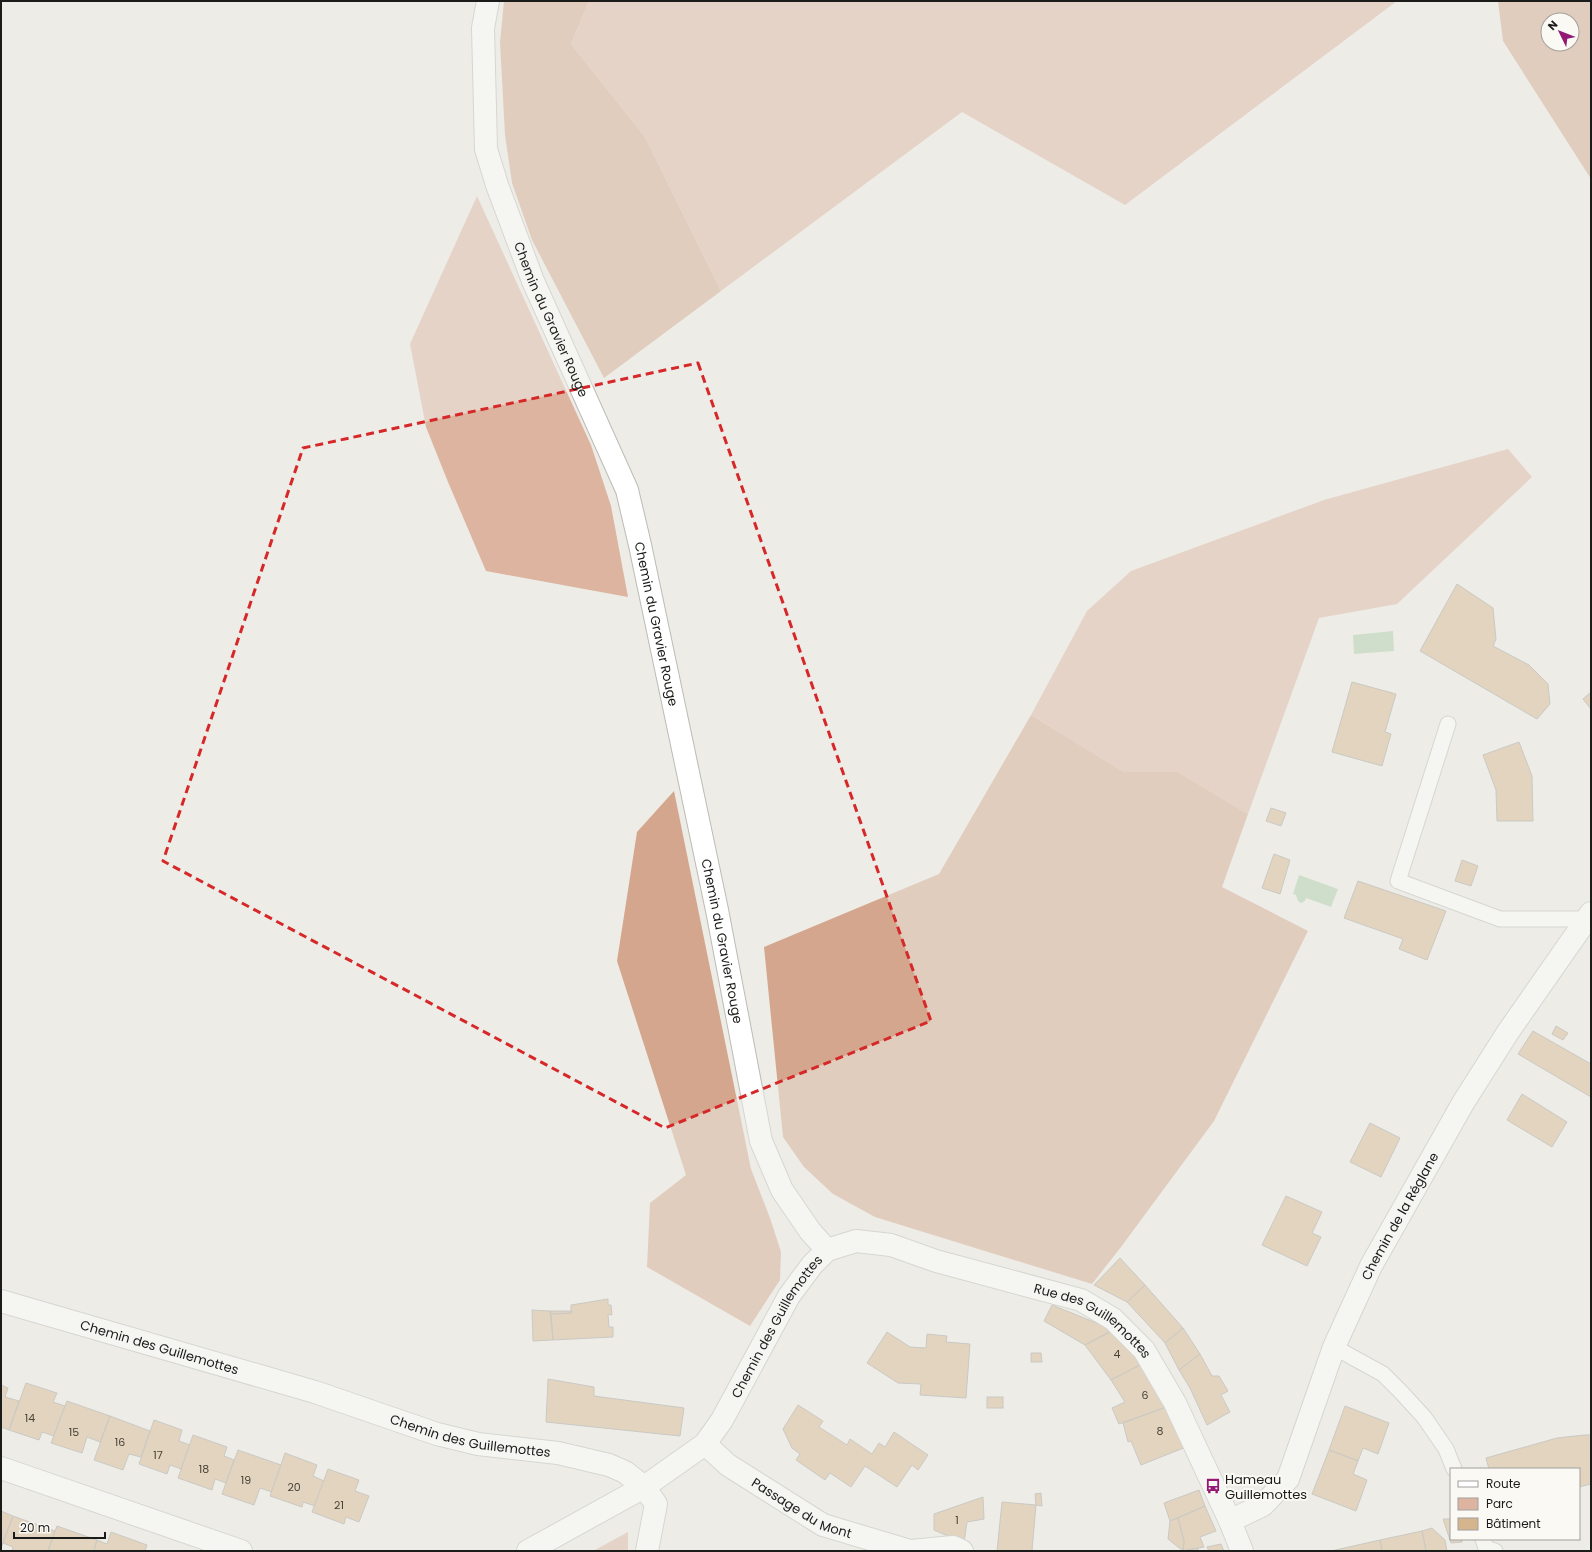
<svg xmlns="http://www.w3.org/2000/svg" width="1592" height="1552" viewBox="0 0 1592 1552" font-family="Poppins,sans-serif">
<rect width="100%" height="100%" fill="#edece7"/>
<!-- green -->
<g fill="#dcb49f">
<polygon points="589,1 1397,1 1125,205 962,112 721,291 645,137 571,44"/>
<polygon points="477,196 591,445 611,506 628,597 486,571 448,482 426,427 410,344"/>
<polygon points="1508,449 1532,477 1397,604 1319,618 1248,814 1178,772 1124,772 1031,715 1087,611 1131,571 1324,500"/>
<polygon points="628,1532 628,1551 593,1551"/>
</g>
<!-- forest -->
<g fill="#d3a68d" fill-rule="evenodd">
<polygon points="504,1 589,1 571,44 645,137 721,291 604,378 532,240 512,183 505,135 500,42"/>
<path d="M1498 1H1591V179L1503 41ZM1548 20H1572V44H1548Z"/>
<polygon points="1031,715 1124,772 1178,772 1248,814 1222,887 1308,931 1214,1121 1121,1247 1092,1284 875,1217 833,1194 804,1167 783,1137 764,947 939,874"/>
<polygon points="674,791 751,1169 770,1218 781,1252 780,1280 750,1326 647,1267 650,1203 686,1175 617,961 637,832"/>
</g>
<!-- water -->
<g fill="#accda7">
<polygon points="1393,631 1394,651 1354,654 1353,635"/>
<polygon points="1299,875 1338,889 1331,907 1306,898 1305,901 1301,903 1298,901 1296,895 1293,894"/>
</g>
<!-- building -->
<g fill="#d4b58e" stroke="#a09d99">
<polygon points="1457,584 1493,608 1496,639 1493,646 1529,665 1548,684 1550,704 1537,719 1420,651"/>
<polygon points="1352,682 1396,694 1385,732 1391,734 1382,766 1332,752"/>
<polygon points="1591,692 1591,709 1583,699"/>
<polygon points="1519,742 1532,776 1533,821 1497,821 1496,790 1483,755"/>
<polygon points="1271,808 1286,813 1281,826 1266,821"/>
<polygon points="1274,854 1290,860 1280,894 1262,888"/>
<polygon points="1462,860 1478,866 1471,886 1455,881"/>
<polygon points="1358,881 1446,911 1427,960 1399,949 1403,939 1344,918"/>
<polygon points="1556,1026 1568,1033 1563,1040 1552,1034"/>
<polygon points="1533,1031 1591,1064 1591,1097 1518,1054"/>
<polygon points="1522,1094 1567,1122 1552,1147 1507,1120"/>
<polygon points="1370,1123 1400,1138 1381,1177 1350,1162"/>
<polygon points="1286,1196 1322,1212 1312,1233 1321,1237 1307,1266 1262,1245"/>
<polygon points="1120,1258 1145,1285 1127,1302 1094,1285"/>
<polygon points="1145,1285 1183,1328 1165,1343 1127,1302"/>
<polygon points="608,1299 608,1305 611,1305 612,1315 608,1314 609,1327 613,1327 613,1337 553,1340 551,1314 571,1313 571,1305"/>
<polygon points="1052,1305 1104,1326 1109,1332 1085,1345 1044,1321"/>
<polygon points="532,1310 550,1311 553,1340 533,1341"/>
<polygon points="550,1311 572,1311 571,1313 551,1314"/>
<polygon points="1183,1328 1200,1354 1179,1370 1165,1343"/>
<polygon points="1114,1330 1142,1364 1111,1380 1085,1345"/>
<polygon points="887,1332 910,1347 926,1348 927,1334 947,1336 946,1342 970,1344 966,1398 920,1395 921,1384 898,1383 867,1363"/>
<polygon points="1031,1353 1041,1353 1042,1362 1031,1362"/>
<polygon points="1200,1354 1212,1376 1219,1376 1228,1391 1221,1395 1230,1412 1207,1425 1190,1388 1179,1370"/>
<polygon points="1142,1364 1169,1406 1119,1424 1112,1408 1125,1402 1111,1380"/>
<polygon points="548,1379 594,1387 594,1396 684,1408 680,1436 546,1422"/>
<polygon points="26,1383 57,1393 53,1402 65,1406 54,1436 42,1432 39,1440 9,1430"/>
<polygon points="1,1385 8,1388 5,1397 19,1401 9,1430 1,1427"/>
<rect x="987" y="1397" width="16" height="11"/>
<polygon points="67,1401 110,1416 100,1442 87,1437 82,1453 51,1443"/>
<polygon points="798,1405 823,1421 819,1427 847,1445 850,1439 872,1454 879,1443 885,1447 894,1432 928,1455 918,1470 912,1465 897,1487 865,1466 851,1487 830,1473 825,1480 796,1460 800,1454 792,1448 783,1429"/>
<polygon points="1169,1406 1186,1447 1141,1465 1131,1441 1128,1442 1123,1423"/>
<polygon points="1345,1406 1389,1423 1378,1454 1363,1448 1358,1461 1329,1450"/>
<polygon points="110,1416 150,1431 141,1457 129,1454 123,1470 94,1460"/>
<polygon points="154,1420 182,1430 179,1441 190,1445 181,1469 170,1465 167,1474 139,1464"/>
<polygon points="193,1435 227,1447 224,1456 234,1460 226,1483 215,1479 212,1490 178,1478"/>
<polygon points="1584,1435 1591,1435 1591,1484 1579,1487 1579,1469 1489,1469 1486,1458 1557,1438"/>
<polygon points="238,1450 281,1465 272,1492 260,1488 254,1505 222,1494"/>
<polygon points="1329,1450 1358,1461 1353,1474 1367,1480 1356,1511 1312,1494"/>
<polygon points="285,1453 317,1465 313,1476 324,1481 315,1506 303,1502 302,1507 270,1496"/>
<polygon points="328,1469 359,1480 355,1491 369,1496 359,1522 346,1517 344,1524 312,1512"/>
<polygon points="1199,1490 1205,1506 1170,1521 1164,1503"/>
<polygon points="1041,1493 1042,1506 1036,1505 1035,1494"/>
<polygon points="983,1497 984,1519 967,1522 964,1543 934,1530 934,1514"/>
<polygon points="1002,1502 1036,1505 1032,1551 997,1551"/>
<polygon points="1205,1506 1216,1531 1200,1537 1204,1547 1183,1551 1184,1541 1178,1518"/>
<polygon points="1,1511 13,1516 1,1548"/>
<polygon points="13,1516 55,1531 48,1551 12,1551 13,1547 3,1543"/>
<polygon points="1178,1518 1184,1541 1183,1551 1168,1539 1170,1521"/>
<polygon points="1443,1519 1451,1519 1451,1539 1462,1539 1462,1542 1451,1543"/>
<polygon points="57,1526 97,1540 94,1551 48,1551"/>
<polygon points="1432,1528 1445,1540 1447,1551 1426,1551 1422,1531"/>
<polygon points="1422,1531 1426,1551 1382,1551 1380,1540"/>
<polygon points="111,1532 147,1545 145,1551 94,1551 97,1540 107,1544"/>
<polygon points="1380,1540 1382,1551 1331,1551"/>
<polygon points="1221,1544 1224,1551 1209,1551 1207,1547"/>
<polygon points="1198,1548 1198,1551 1183,1551"/>
</g>
<g fill="none" stroke-linecap="round" stroke-linejoin="round">
<defs>
<g id="service">
<polyline points="1448,724 1398,881 1500,919 1587,919"/>
<polyline points="1334,1347 1383,1374 1400,1391 1424,1417 1446,1449 1454,1469"/>
<polyline points="1483,1539 1486,1548 1495,1551"/>
</g>
<g id="minor">
<path id="s1" d="M488 1 483 28 486 149 497 185 533 281 627 490 640 545 717 910 761 1141 782 1190 810 1231 827 1250"/>
<path id="s2" d="M1 1301 315 1392 437 1434 478 1444 558 1453 609 1465 625 1472 644 1487 656 1504 647 1551"/>
<path id="s3" d="M705 1444 728 1465 823 1525 910 1551"/>
<polyline points="1,1468 241,1551"/>
<path id="s4" d="M1230 1521 1263 1505 1288 1479 1334 1347 1371 1266 1463 1103 1508 1032 1591 913"/>
<path id="s5" d="M528 1551 644 1487 705 1444 722 1420 789 1296 812 1265 827 1250 856 1241 891 1245 936 1261 1081 1300 1113 1319 1144 1350 1175 1403 1230 1521 1242 1551"/>
<polyline points="911,1551 953,1547 962,1551"/>
</g>
</defs>
<!-- service casing -->
<use href="#service" stroke="#bcbbb6" stroke-width="17"/>
<!-- minor casing -->
<use href="#minor" stroke="#bcbbb6" stroke-width="24"/>
<!-- service -->
<use href="#service" stroke="#fff" stroke-width="15"/>
<!-- minor -->
<use href="#minor" stroke="#fff" stroke-width="22"/>
</g>
<!-- marked area -->
<path d="M0 0H1592V1552H0ZM698 363 931 1021 665 1128 163 861 303 448Z" fill="#edece7" fill-opacity=".55" fill-rule="evenodd"/>
<path fill="none" stroke="#d62828" stroke-width="3" stroke-dasharray="8 5" stroke-linejoin="round" d="M698 363 931 1021 665 1128 163 861 303 448Z"/>
<!-- icons -->
<defs>
<symbol id="bus-bare" viewBox="-9 -9 18 18"><path d="M-5-6H5V4H4V6H2V4H-2V6H-4V4H-5ZM-3.5-4V0h7V-4ZM-3.5 1.2v1.5H-2V1.2ZM2 1.2v1.5H3.5V1.2Z" fill="#931975" stroke="#faf9f4" stroke-width="2.5" paint-order="stroke"/></symbol>
</defs>
<g fill-rule="evenodd">
<use href="#bus-bare" x="1202" y="1475" width="22" height="22"/>
</g>
<g text-anchor="middle" stroke-width="4" stroke-linejoin="round" paint-order="stroke">
<!-- number labels -->
<g font-size="11" fill="#494236">
<text x="1117" y="1358">4</text>
<text x="1145" y="1399">6</text>
<text x="30" y="1422">14</text>
<text x="1160" y="1435">8</text>
<text x="74" y="1436">15</text>
<text x="120" y="1446">16</text>
<text x="158" y="1459">17</text>
<text x="204" y="1473">18</text>
<text x="246" y="1484">19</text>
<text x="294" y="1491">20</text>
<text x="339" y="1509">21</text>
<text x="957" y="1524">1</text>
</g>
<!-- street labels -->
<g font-size="13" fill="#1b1b19" stroke="#faf9f4">
<text dy="5" stroke="none"><textPath href="#s1" startOffset="331">Chemin du Gravier Rouge</textPath></text>
<text dy="5" stroke="none"><textPath href="#s1" startOffset="655">Chemin du Gravier Rouge</textPath></text>
<text dy="5" stroke="none"><textPath href="#s1" startOffset="979">Chemin du Gravier Rouge</textPath></text>
<text dy="5" stroke="none"><textPath href="#s4" startOffset="359">Chemin de la Réglane</textPath></text>
<text dy="5" stroke="none"><textPath href="#s5" startOffset="721">Rue des Guillemottes</textPath></text>
<text dy="5" stroke="none"><textPath href="#s5" startOffset="345">Chemin des Guillemottes</textPath></text>
<text dy="5" stroke="none"><textPath href="#s2" startOffset="165">Chemin des Guillemottes</textPath></text>
<text dy="5" stroke="none"><textPath href="#s2" startOffset="489">Chemin des Guillemottes</textPath></text>
<text dy="5" stroke="none"><textPath href="#s3" startOffset="117">Passage du Mont</textPath></text>
</g>
<!-- poi labels -->
<g font-size="13" fill="#1b1b19" stroke="#faf9f4" text-anchor="start">
<text x="1225" y="1484">Hameau<tspan x="1225" dy="15">Guillemottes</tspan></text>
</g>
</g>
<!-- border -->
<rect width="1592" height="1552" fill="none" stroke="#1b1b19" stroke-width="4"/>
<!-- legend -->
<rect x="1450" y="1468" width="130" height="72" fill="#faf9f4" stroke="#a1a09c"/>
<rect x="1458" y="1481" width="20" height="6" fill="#ffffff" stroke="#a1a09c"/>
<text x="1486" y="1488" font-size="12" fill="#1b1b19">Route</text>
<rect x="1458" y="1498" width="20" height="12" fill="#dcb49f" stroke="#a1a09c"/>
<text x="1486" y="1508" font-size="12" fill="#1b1b19">Parc</text>
<rect x="1458" y="1518" width="20" height="12" fill="#d4b58e" stroke="#a1a09c"/>
<text x="1486" y="1528" font-size="12" fill="#1b1b19">Bâtiment</text>
<!-- north arrow -->
<g transform="translate(1560 32) rotate(313)"><circle r="19" fill="#faf9f4" stroke="#a1a09c"/>
<path d="M0-3L7 15L0 10L-7 15Z" fill="#931975"/>
<text y="-6" font-size="11" font-weight="bold" text-anchor="middle" fill="#1b1b19">N</text>
</g>
<!-- scale -->
<path d="M14 1532v6h91v-6" fill="none" stroke="#1b1b19" stroke-width="2"/>
<text x="20" y="1532" font-size="12" fill="#1b1b19" stroke="#faf9f4" stroke-width="3" paint-order="stroke">20 m</text>
</svg>
